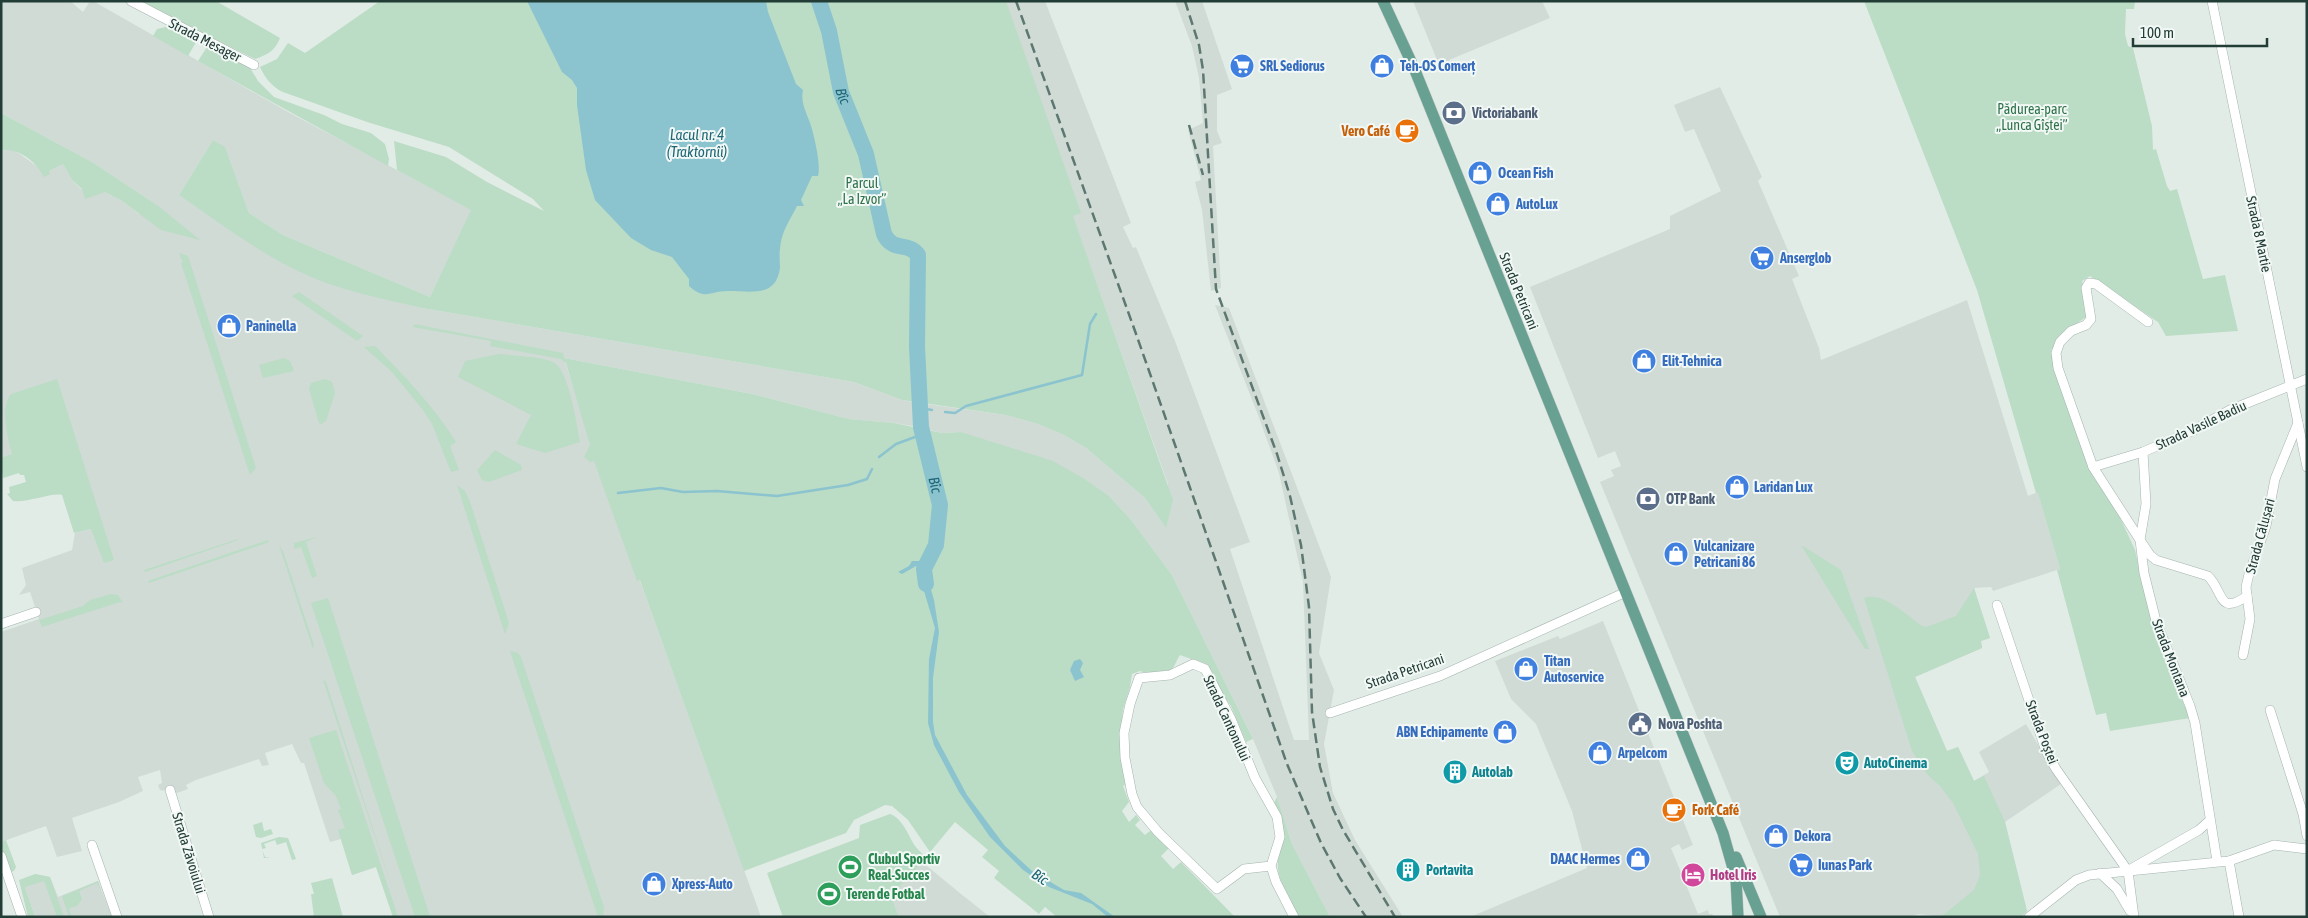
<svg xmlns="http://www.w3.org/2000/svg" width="2308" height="918" viewBox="0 0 2308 918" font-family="'Asap Condensed',sans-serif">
<rect width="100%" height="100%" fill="#e2ece7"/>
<!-- built -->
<g fill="#d0dbd6">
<polygon points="1,1 70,1 83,12 90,1 93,1 290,113 472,210 430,297 283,235 249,213 225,148 213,140 179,195 346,288 422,308 854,382 902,400 917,403 918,427 894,423 849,419 752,394 564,358 596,459 761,917 393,917 376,867 352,875 341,839 330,842 304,763 301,763 292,744 265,753 269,765 262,766 259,759 196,780 186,785 188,789 177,793 160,790 158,785 162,783 160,770 138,777 143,791 119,802 72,818 82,851 57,857 46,826 1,842 1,632 39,619 30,592 19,595 26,585 22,568 72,550 75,533 91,529 73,453 1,475 1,150 10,149 20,154 42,170 49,171 63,164 72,180 81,189 105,192 122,201 139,214 157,205 92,162 1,113"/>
<polygon points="996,1 1045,1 1131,223 1123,227 1133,248 1136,247 1175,341 1250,542 1230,549 1294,740 1309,740 1303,582 1279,473 1258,415 1215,305 1229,308 1331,577 1319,653 1334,690 1324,744 1333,793 1355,840 1403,917 1330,917 1292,844 1277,797 1253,739 1172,575 1132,521 1109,496 961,432 942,433 926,429 926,404 1006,415 1038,424 1064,435 1086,448 1145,498 1166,528 1168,484"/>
<polygon points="1175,1 1202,1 1232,89 1217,95 1217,131 1222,143 1213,146 1221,288 1211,291 1202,210 1195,182 1201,180 1188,130 1203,123 1199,78 1192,46"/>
<polygon points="1413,1 1542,1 1550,18 1449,60 1451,65 1441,70"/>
<polygon points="1720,87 1762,177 1758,181 1799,276 1792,279 1819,348 1821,360 1967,300 2028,496 2038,492 2060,569 1993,591 1991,587 1974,588 1990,638 1981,641 1982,648 1915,677 1947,751 1958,747 1974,781 1989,772 1979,752 2026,724 2061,784 2005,822 2027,911 2021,917 1943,917 1919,914 1908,917 1780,917 1600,482 1614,476 1611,470 1621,466 1615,451 1598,458 1530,287 1670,229 1670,216 1721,191 1694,129 1685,132 1674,105"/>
<polygon points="1603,621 1693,845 1682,850 1679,844 1671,848 1698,914 1708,910 1709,914 1713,914 1712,917 1470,917 1587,868 1572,811 1536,724 1511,699 1495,661 1558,636 1560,639"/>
<polygon points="922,862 961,894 990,917 899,917 891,896"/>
<polygon points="35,874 50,877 58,897 98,881 112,917 35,917 25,887"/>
</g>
<!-- green -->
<g fill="#bbdcc5">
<path d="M142 1H216L280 38C275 51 267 55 255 59L178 22Z"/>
<path d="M380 1H1006L1081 213 1073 216 1173 500 1166 528 1145 498 1086 448 1064 435 1038 424 1006 415 902 400 854 382 422 308C380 298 337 290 298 271 256 251 217 221 179 195L213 140 225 147 249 213 283 235 430 297 471 210 397 170 394 141 446 157 487 182 544 211 533 199 449 147 367 122 283 92C272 87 265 78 260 67L277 59 288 43 305 53Z"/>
<polygon points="1864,1 2135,1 2134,9 2126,9 2125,34 2128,46 2133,48 2152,126 2153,150 2156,149 2167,186 2170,191 2177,189 2203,279 2225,275 2238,331 2166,336 2158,322 2090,276 2082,281 2089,315 2070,328 2051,350 2091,463 2117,511 2135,550 2155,637 2190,718 2110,731 2106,713 2096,715 2057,570 2060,569 2038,493 2036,493 1977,290"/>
<polygon points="166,27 196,42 188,56 153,36 157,29"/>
<polygon points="207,47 249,66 258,81 274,97 324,115 342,124 371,133 385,144 389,159 388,166 198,61"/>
<path d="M1 113 92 162 157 205 200 240 161 230 122 201 105 192 85 199 82 189 72 180 63 164 49 171 50 174 44 177C37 163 20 148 1 150Z"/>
<polygon points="179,253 188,256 256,468 250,475 181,263 183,262"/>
<polygon points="299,292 363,336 357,341 292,296"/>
<path d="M414 324 563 353 564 358 752 394 849 419 894 423 942 433 961 432 1053 461 1083 478 1109 496 1132 521 1172 575 1253 739 1246 742 1231 706 1217 687 1214 674 1202 663 1180 655C1177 659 1175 666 1172 669 1166 675 1148 674 1140 671L1132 674 1130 687 1123 709 1121 735 1126 784 1123 786 1129 802 1122 811 1129 822 1136 815 1140 820 1135 825 1145 835 1150 831 1154 832 1170 847 1161 856 1173 869 1181 862 1235 917H1057L1045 907 1039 914 994 878 999 871 982 857 988 850 955 822 930 852 908 820 892 806 885 805 854 820 846 833 744 871 643 589 640 580 637 581 594 461 590 462 584 457 590 445 566 363 561 359 490 346 491 341 413 327Z"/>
<path d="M375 346C404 376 434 406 456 442L450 446 459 470 451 472 432 424 423 410 392 372 364 347Z"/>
<path d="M499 354C514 356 540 356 553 362 569 369 577 426 580 442L545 453 516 444 531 415 458 377 465 361Z"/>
<polygon points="284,358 290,361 294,371 263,378 259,365"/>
<path d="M57 379 114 560 104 563 91 529 74 533 62 495C52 492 28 503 13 501L7 494 10 493 9 487 26 482 24 475H20L19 473 3 478 1 458 12 454C7 435 0 408 11 394Z"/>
<polygon points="325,379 332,382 335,393 326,421 321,424 319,423 309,389 311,383"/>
<polygon points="495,450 521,465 522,470 489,482 482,480 477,470"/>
<polygon points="457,485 465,491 470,502 509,623 505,634"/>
<polygon points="317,537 306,542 317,576 312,578 301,547 294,549 294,543"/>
<polygon points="238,539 238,540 145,572 144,570"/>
<polygon points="268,540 269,542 149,583 148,581"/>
<polygon points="279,545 283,551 314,645 313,649"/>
<polygon points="1801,545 1841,570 1869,649 1865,649"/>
<path d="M1974 588 1990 638 1981 641 1982 648 1915 677 1947 751 1958 747 1974 781 1984 776 2005 822 2027 911 2021 917 1942 916 1974 890 1980 875 1978 854 1953 803 1940 786 1928 775 1912 751 1864 598C1883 591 1906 615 1922 626L1926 627 1956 616Z"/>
<polygon points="111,594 118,595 123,603 120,602 42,627 39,620 83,606 90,600"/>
<polygon points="328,598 430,917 415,917 311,603"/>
<polygon points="510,651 518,653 521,657 604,907 603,917 598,917"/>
<polygon points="323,680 326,682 396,900"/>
<polygon points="336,730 398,917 393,917 376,867 352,875 338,830 345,828 338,810 341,809 336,796 324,783 309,738"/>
<path d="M1277 797 1292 844 1330 917H1299C1292 904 1282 888 1279 874 1273 848 1295 832 1273 805Z"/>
<path d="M890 814C903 819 908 835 915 846 918 850 923 854 926 858L891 896 899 917H783L767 873 859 838 860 825Z"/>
<polygon points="262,822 264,831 271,829 273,834 261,838 256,837 253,825"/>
<polygon points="279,837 288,838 296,859 292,860 286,842 277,845 275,840 264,844 266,848 262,849 265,857 271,857 264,858 261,843"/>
<polygon points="6,840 16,867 14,871 10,872 1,846 1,842"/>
<polygon points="35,874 50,877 64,917 57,917 44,881 25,887 35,917 28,917 19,880"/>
<polygon points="332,878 343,917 314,917 311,894 314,894 311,883"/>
<polygon points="98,881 101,891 97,883 79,891 82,899 77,906 69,908 71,917 69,917 62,896"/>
</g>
<!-- water -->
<g fill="#8bc4cf">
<path d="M527 1H766L768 12 796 84 803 90C800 105 808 114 812 129 815 141 821 165 818 176H812L801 200 804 206H797C790 220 781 232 780 249 779 255 780 262 780 268 776 298 751 291 728 291 708 291 706 301 689 286V279L672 257 651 250 631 238 595 200 586 170 577 105V88L572 80 562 72Z"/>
<polygon points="912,561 919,561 926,564 926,572 934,600 939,632 933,678 933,722 935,735 967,795 1005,846 1032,871 1064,890 1081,893 1115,917 1108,917 1092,904 1049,887 1023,870 990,837 959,792 934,745 928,723 929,659 935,628 919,574 920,567 916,566 902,574 898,572 909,566"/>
<polygon points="1080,659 1083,663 1080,670 1084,677 1075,681 1070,670 1074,661"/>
</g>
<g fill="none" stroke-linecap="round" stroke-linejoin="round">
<!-- stream -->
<g stroke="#8bc4cf" stroke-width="2.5">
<polyline points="920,408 932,410"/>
<polyline points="945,412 955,413 966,406 1082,375 1090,324 1096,314"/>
<polyline points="879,457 896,444 923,434"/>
<polyline points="618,493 661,488 683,492 717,491 777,496 848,485 867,479 872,469"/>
</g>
<!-- river -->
<path stroke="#8bc4cf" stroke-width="16" id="s1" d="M819 1 829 31 841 92 866 154 884 234C893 253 908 241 918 255L917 347 921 427 940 505 936 545 924 569 926 584"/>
<defs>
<g id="minor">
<polyline points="131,1 254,65"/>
<polyline points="2212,1 2307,467"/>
<polyline points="2148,322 2096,284 2089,283 2086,288 2091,319 2086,325 2071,331 2060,342 2056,353 2058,368 2093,467 2140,540 2144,573 2156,621 2190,706 2195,723 2217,861"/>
<path d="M2143 452 2146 504 2140 540 2150 555 2156 560 2208 576C2224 592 2218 616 2247 596"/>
<polyline points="2093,467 2143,452 2192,431 2230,410 2307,379"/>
<polyline points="1997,605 2046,751 2056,769 2128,871 2134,917"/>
<polyline points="1,624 36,612"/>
<polyline points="2243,655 2250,619 2246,587 2249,574 2266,526 2275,479 2298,423"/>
<polyline points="2270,710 2303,814 2307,836"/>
<polyline points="1330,713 1440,676 1626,592"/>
<polyline points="170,790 209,917"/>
<polyline points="92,845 117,917"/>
<polyline points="1,856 22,917"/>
<polyline points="2229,861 2239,917"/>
<polyline points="1271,866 1244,869 1217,889 1158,832 1137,807 1132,794 1125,758 1124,733 1130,704 1139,678 1170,675 1193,664 1205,669 1231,719 1255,778 1277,817 1280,837 1271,866 1276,882 1294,917"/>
<polyline points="2129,870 2199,830 2209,821"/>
<polyline points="2100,873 2117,889 2130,911"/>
<polyline points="2029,917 2076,880 2089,875 2229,861 2274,845 2307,849"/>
</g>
<g id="major">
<polyline points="1383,1 1414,68 1723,833 1736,879 1738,917"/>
<polyline points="1736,857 1761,917"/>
</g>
</defs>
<!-- minor casing -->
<use href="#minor" stroke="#a5b4ae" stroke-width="10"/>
<!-- major casing -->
<use href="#major" stroke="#c1c8c7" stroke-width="12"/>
<!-- minor -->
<use href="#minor" stroke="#fff" stroke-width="9"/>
<!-- major -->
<use href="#major" stroke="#68a092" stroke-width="11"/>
<!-- rail -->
<g stroke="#5d7871" stroke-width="2.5" stroke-dasharray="10 5" stroke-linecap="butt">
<polyline points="1016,1 1135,331 1287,764 1321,843 1340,878 1366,917"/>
<polyline points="1185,1 1199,45 1203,70 1216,289 1277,454 1290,496 1301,545 1309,607 1312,712 1320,767 1333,809 1343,830 1395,917"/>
<polyline points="1189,125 1203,175"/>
</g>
</g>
<!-- icons -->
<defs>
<symbol id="supermarket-disc" viewBox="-11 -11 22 22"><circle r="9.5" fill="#3f7fe0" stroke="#f2f8f5"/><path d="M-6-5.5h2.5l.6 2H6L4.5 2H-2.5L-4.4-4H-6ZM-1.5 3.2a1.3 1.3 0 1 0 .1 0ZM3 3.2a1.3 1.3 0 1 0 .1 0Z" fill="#fff"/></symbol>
<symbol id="shop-disc" viewBox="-11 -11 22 22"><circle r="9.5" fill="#3f7fe0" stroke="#f2f8f5"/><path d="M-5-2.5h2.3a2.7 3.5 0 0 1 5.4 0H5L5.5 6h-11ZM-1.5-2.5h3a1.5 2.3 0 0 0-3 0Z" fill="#fff"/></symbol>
<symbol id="bank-disc" viewBox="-11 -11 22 22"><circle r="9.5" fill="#5c6f8a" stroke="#f2f8f5"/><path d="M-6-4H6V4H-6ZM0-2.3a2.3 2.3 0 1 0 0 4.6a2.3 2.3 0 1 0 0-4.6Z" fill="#fff"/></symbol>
<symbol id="cafe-disc" viewBox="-11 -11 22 22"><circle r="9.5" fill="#e8710a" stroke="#f2f8f5"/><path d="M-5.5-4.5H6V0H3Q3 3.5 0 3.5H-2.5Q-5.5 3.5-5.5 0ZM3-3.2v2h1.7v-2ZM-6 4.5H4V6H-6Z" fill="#fff"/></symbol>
<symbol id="civic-disc" viewBox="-11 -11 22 22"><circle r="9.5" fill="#5c6f8a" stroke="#f2f8f5"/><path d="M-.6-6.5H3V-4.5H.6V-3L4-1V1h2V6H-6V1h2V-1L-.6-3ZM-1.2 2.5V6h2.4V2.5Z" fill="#fff"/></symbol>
<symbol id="theatre-disc" viewBox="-11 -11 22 22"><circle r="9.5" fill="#0f9aa8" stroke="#f2f8f5"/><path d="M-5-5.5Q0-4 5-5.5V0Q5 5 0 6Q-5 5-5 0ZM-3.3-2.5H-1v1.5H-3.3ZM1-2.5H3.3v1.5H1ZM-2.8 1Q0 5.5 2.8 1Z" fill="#fff"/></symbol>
<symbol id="building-disc" viewBox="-11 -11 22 22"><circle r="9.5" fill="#0f9aa8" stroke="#f2f8f5"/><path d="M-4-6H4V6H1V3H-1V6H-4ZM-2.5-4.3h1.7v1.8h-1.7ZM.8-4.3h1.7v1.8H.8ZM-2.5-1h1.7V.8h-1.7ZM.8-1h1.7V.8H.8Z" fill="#fff"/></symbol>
<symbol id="stadium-disc" viewBox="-11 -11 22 22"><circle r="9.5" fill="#2e9e5b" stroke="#f2f8f5"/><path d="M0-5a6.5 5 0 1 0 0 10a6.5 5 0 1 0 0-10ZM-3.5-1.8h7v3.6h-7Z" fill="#fff"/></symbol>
<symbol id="hotel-disc" viewBox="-11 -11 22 22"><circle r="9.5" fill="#d1479c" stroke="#f2f8f5"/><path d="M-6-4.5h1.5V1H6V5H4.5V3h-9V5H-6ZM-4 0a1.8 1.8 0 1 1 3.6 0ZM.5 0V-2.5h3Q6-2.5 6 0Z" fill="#fff"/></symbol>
</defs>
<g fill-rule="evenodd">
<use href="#supermarket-disc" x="1228" y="52" width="28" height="28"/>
<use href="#shop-disc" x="1368" y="52" width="28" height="28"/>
<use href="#bank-disc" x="1440" y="99" width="28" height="28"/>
<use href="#cafe-disc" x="1393" y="117" width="28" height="28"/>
<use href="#shop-disc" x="1466" y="159" width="28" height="28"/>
<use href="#shop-disc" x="1484" y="190" width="28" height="28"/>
<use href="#supermarket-disc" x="1748" y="244" width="28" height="28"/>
<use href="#shop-disc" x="215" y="312" width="28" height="28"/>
<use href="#shop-disc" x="1630" y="347" width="28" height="28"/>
<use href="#shop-disc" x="1723" y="473" width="28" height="28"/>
<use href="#bank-disc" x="1634" y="485" width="28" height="28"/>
<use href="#shop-disc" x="1662" y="540" width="28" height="28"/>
<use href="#shop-disc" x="1512" y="655" width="28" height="28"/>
<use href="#civic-disc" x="1626" y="710" width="28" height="28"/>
<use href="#shop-disc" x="1491" y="718" width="28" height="28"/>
<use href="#shop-disc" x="1586" y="739" width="28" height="28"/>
<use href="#theatre-disc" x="1833" y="749" width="28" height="28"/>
<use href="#building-disc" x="1441" y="758" width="28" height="28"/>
<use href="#cafe-disc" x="1660" y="796" width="28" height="28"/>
<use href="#shop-disc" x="1762" y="822" width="28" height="28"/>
<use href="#shop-disc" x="1624" y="845" width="28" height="28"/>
<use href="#supermarket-disc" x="1787" y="851" width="28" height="28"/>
<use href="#stadium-disc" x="836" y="853" width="28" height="28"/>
<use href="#building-disc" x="1394" y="856" width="28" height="28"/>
<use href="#hotel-disc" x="1679" y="861" width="28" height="28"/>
<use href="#shop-disc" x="640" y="870" width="28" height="28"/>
<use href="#stadium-disc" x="815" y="880" width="28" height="28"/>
</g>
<g text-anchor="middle" stroke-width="4" stroke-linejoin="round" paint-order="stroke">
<!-- street labels -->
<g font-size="14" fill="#223c36" stroke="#f2f8f5">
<text transform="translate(205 40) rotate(27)" y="5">Strada Mesager</text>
<text transform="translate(2259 234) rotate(78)" y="5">Strada 8 Martie</text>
<text transform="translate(1519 291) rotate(68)" y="5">Strada Petricani</text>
<text transform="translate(2201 425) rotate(-25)" y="5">Strada Vasile Badiu</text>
<text transform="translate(2260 536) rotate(-75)" y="5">Strada Călușari</text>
<text transform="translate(2171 658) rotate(69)" y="5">Strada Montana</text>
<text transform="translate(1405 671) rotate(-19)" y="5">Strada Petricani</text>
<text transform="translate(1227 718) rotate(65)" y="5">Strada Cantonului</text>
<text transform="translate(2042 732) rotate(69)" y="5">Strada Poștei</text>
<text transform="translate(189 853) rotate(73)" y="5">Strada Zăvoiului</text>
</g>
<!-- shop labels -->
<g font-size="14" font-weight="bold" fill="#366cbe" stroke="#f2f8f5" text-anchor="start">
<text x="1260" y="71">SRL Sediorus</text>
<text x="1400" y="71">Teh-OS Comerț</text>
<text x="1498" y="178">Ocean Fish</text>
<text x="1516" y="209">AutoLux</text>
<text x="1780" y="263">Anserglob</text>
<text x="246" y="331">Paninella</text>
<text x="1662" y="366">Elit-Tehnica</text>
<text x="1754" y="492">Laridan Lux</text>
<text x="1694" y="551">Vulcanizare<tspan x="1694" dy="16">Petricani 86</tspan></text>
<text x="1544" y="666">Titan<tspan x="1544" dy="16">Autoservice</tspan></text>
<text x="1488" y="737" text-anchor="end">ABN Echipamente</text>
<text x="1618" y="758">Arpelcom</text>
<text x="1794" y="841">Dekora</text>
<text x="1620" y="864" text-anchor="end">DAAC Hermes</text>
<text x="1818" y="870">Iunas Park</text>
<text x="672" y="889">Xpress-Auto</text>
</g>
<!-- park labels -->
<g font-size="14" fill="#2e7249" stroke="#f2f8f5">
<text x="2032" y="114">Pădurea-parc<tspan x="2032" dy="16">„Lunca Gîștei”</tspan></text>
<text x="862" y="188">Parcul<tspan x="862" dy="16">„La Izvor”</tspan></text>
</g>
<!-- service labels -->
<g font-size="14" font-weight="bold" fill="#4e5e75" stroke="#f2f8f5" text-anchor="start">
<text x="1472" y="118">Victoriabank</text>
<text x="1666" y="504">OTP Bank</text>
<text x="1658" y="729">Nova Poshta</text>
</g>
<!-- food labels -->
<g font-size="14" font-weight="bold" fill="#c56008" stroke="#f2f8f5" text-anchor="end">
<text x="1390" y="136">Vero Café</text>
<text x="1692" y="815" text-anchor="start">Fork Café</text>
</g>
<!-- culture labels -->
<g font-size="14" font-weight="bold" fill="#0d838f" stroke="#f2f8f5" text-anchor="start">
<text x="1864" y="768">AutoCinema</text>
<text x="1472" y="777">Autolab</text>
<text x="1426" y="875">Portavita</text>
</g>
<!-- leisure labels -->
<g font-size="14" font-weight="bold" fill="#27864d" stroke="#f2f8f5" text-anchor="start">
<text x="868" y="864">Clubul Sportiv<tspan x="868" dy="16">Real-Succes</tspan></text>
<text x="846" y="899">Teren de Fotbal</text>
</g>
<!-- hotel labels -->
<g font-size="14" font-weight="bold" fill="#b23c85" stroke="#f2f8f5" text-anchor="start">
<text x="1710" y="880">Hotel Iris</text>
</g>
<!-- water labels -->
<g font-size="15" font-style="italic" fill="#1e6676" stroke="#f2f8f5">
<text dy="5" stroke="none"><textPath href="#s1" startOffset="98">Bîc</textPath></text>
<text x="697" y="140">Lacul nr. 4<tspan x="697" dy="17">(Traktornîi)</tspan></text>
<text dy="5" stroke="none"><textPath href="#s1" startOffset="516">Bîc</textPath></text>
<text transform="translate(1040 877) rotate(34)" y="5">Bîc</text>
</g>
</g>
<!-- border -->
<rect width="2308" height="918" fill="none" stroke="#223c36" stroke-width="5"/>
<!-- scale -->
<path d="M2133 38v8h134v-8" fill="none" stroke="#223c36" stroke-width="2.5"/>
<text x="2140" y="38" font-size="15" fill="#223c36" stroke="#f2f8f5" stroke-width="4" paint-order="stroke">100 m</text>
</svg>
